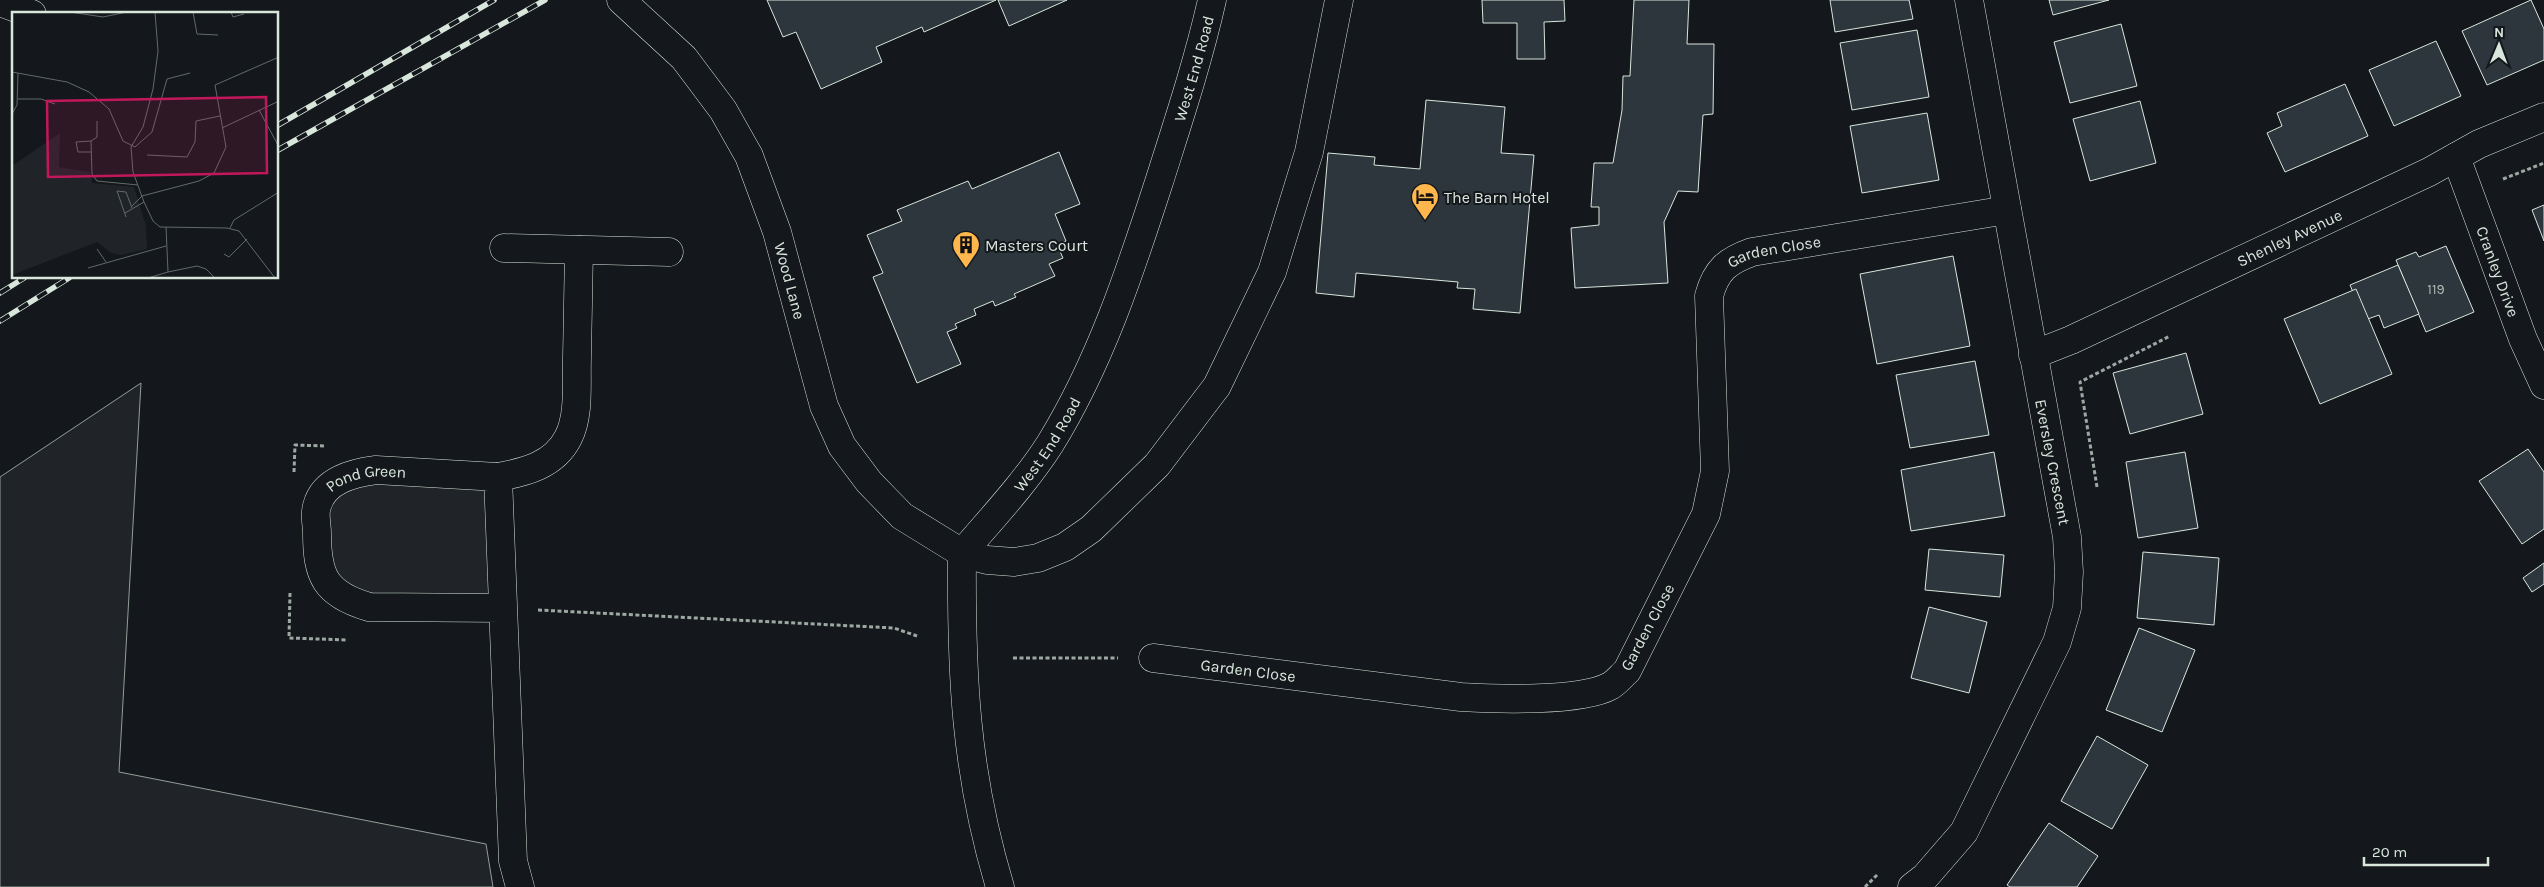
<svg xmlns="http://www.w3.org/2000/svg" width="2544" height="887" viewBox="0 0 2544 887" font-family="Karla,sans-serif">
<rect width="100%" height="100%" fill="#14181c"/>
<!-- green -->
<g fill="#202428" stroke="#939e99">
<polygon points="141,383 119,772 486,844 493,887 0,887 0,477"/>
<polygon points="498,477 501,608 334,589 317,506 339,479"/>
</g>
<!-- building -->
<g fill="#2c363c" stroke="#d8e6dc">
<polygon points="767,0 996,0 924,32 922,27 876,47 882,62 821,89 796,32 783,37"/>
<polygon points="998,0 1067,0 1009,26"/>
<polygon points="1482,0 1564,0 1565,21 1544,22 1545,59 1517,59 1517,23 1483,23"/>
<polygon points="1634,0 1689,0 1687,44 1714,44 1713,114 1703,115 1698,192 1678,191 1664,222 1668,283 1575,288 1571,228 1599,225 1599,207 1591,207 1594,163 1613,163 1622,110 1623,76 1630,76"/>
<polygon points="1830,0 1909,0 1913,19 1835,32"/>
<polygon points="2049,0 2109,0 2053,15"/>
<polygon points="2531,0 2544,29 2544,60 2487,85 2462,31"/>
<polygon points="2121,24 2137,86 2070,103 2054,42"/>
<polygon points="1917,30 1929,97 1852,110 1840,43"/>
<polygon points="2436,41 2461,96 2394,126 2369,70"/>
<polygon points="2345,84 2368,136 2285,172 2267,133 2282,126 2277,113"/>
<polygon points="1426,100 1505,107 1501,153 1534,155 1520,313 1473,309 1475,289 1457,288 1458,282 1356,273 1354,297 1316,293 1328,153 1375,157 1374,165 1420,169"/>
<polygon points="2140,101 2156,163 2090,181 2073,119"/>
<polygon points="1927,113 1939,180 1862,193 1850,126"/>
<polygon points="1059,152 1080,204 1055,214 1066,241 1057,245 1063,258 1049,264 1055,276 1014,294 1016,297 995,306 993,301 974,309 976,315 955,324 957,328 947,332 961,364 917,383 873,277 883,273 867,235 902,221 897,210 968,181 972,189"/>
<polygon points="2544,205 2544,241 2532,210"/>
<polygon points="2446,246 2474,312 2426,332 2396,260 2416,252 2419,257"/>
<polygon points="1953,256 1970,346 1877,364 1860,274"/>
<polygon points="2398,265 2419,314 2384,328 2379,315 2365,320 2350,285"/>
<polygon points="2356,289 2392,374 2320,404 2284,319"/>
<polygon points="2186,353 2203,414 2130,434 2113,373"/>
<polygon points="1975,361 1989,435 1910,448 1896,375"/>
<polygon points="2528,449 2544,472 2544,529 2522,544 2479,481"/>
<polygon points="1994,452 2005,516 1911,531 1901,470"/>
<polygon points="2185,452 2198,528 2138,538 2126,462"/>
<polygon points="1929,549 2004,555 2000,597 1925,590"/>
<polygon points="2143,552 2219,558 2214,625 2137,618"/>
<polygon points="2544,563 2544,584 2532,592 2523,578"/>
<polygon points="1929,607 1987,622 1969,693 1911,678"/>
<polygon points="2139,628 2195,650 2162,732 2106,710"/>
<polygon points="2097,736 2148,765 2112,829 2061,801"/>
<polygon points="2049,823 2098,856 2077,887 2010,887 2007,885"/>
</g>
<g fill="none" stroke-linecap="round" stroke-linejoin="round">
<defs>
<g id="minor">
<path id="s1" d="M621 0 684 58 723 110 749 156 777 232 824 406 842 446 869 482 902 516 962 553 987 560 1014 562 1038 558 1065 547 1091 529 1157 465 1217 386 1272 272 1309 152 1339 0"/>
<polyline points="0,2 32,14"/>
<path id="s2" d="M2456 157 2523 339 2544 385"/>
<polyline points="504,248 669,252"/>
<path id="s3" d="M2033 355 2071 340 2429 172 2479 144 2544 117"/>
<path d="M498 477C526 472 554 465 568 438 580 415 576 383 577 358 578 322 578 286 579 250"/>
<path id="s4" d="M501 608 369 607C325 594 317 576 317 533 317 525 314 514 317 506 324 480 353 473 376 470L498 477 513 861 520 887"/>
<path id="s5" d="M1153 658 1461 697C1495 699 1581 702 1610 686 1616 683 1622 675 1627 671L1706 514 1715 471 1709 296C1716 270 1727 261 1752 252L2007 210"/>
<polyline points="1912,887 1925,877 1964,832 2057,642 2067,608 2069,572 2067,537 1969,0"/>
</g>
<g id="major">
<path id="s6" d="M1000 887C965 771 961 673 962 553 992 518 1025 483 1050 444 1100 363 1130 272 1159 182 1178 122 1198 62 1212 0"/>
</g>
</defs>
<!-- minor casing -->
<use href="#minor" stroke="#d8e6dc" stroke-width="29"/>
<!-- major casing -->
<use href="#major" stroke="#d8e6dc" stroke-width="29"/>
<!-- path -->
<g stroke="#9da8a2" stroke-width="3" stroke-dasharray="4 2.5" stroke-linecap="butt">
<polyline points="2503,179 2544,163"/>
<polyline points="294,472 295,445 325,446"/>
<polyline points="2097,487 2080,382 2170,336"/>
<polyline points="290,593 289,638 348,640"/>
<polyline points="538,610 894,628 917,636"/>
<polyline points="1013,658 1118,658"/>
<polyline points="1865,887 1878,874"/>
</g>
<!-- minor -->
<use href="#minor" stroke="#14181c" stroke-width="28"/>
<!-- major -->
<use href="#major" stroke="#14181c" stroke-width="28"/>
<defs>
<g id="rail">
<polyline points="278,125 494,0"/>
<polyline points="278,150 545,0"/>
<polyline points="0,293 24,278"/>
<polyline points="0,321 69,278"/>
</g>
</defs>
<!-- rail casing -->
<use href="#rail" stroke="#d8e6dc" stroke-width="5.5"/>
<!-- rail -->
<use href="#rail" stroke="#14181c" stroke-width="4" stroke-dasharray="11" stroke-linecap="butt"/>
</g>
<!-- icons -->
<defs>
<symbol id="hotel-pin" viewBox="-11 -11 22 30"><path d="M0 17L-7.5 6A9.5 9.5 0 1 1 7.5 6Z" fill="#ffb74d" stroke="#14181c"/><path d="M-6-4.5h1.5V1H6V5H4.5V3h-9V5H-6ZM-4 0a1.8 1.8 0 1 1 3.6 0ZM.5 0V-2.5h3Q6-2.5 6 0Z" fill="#111"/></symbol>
<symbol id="building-pin" viewBox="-11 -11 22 30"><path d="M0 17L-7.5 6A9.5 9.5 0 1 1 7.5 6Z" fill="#ffb74d" stroke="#14181c"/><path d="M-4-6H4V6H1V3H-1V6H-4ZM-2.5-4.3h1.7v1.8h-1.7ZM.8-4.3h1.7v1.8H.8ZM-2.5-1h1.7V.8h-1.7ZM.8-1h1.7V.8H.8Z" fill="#111"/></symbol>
</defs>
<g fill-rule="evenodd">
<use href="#hotel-pin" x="1409" y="181" width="32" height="43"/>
<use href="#building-pin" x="950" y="229" width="32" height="43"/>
</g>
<g text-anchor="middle" stroke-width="4" stroke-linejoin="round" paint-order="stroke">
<!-- number labels -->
<g font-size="14" fill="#adbab4">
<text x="2436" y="294">119</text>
</g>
<!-- street labels -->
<g font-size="16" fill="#d8e6dc" stroke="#14181c">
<text dy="6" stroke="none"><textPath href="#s6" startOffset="881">West End Road</textPath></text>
<text dy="6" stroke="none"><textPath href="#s3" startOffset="282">Shenley Avenue</textPath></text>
<text dy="6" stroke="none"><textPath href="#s5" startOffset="965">Garden Close</textPath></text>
<text dy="6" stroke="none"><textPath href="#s2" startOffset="122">Cranley Drive</textPath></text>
<text dy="6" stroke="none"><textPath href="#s1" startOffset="335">Wood Lane</textPath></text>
<text dy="6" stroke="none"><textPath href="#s6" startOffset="476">West End Road</textPath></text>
<text transform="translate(2053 462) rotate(79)" y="6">Eversley Crescent</text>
<text dy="6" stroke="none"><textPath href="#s4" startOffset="322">Pond Green</textPath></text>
<text transform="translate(1647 627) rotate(-62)" y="6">Garden Close</text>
<text dy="6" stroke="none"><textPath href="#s5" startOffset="96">Garden Close</textPath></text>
</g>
<!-- poi labels -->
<g font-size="16" fill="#d8e6dc" stroke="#14181c" text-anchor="start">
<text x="1444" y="203">The Barn Hotel</text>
<text x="985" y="251">Masters Court</text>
</g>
</g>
<!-- overview -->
<g transform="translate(12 12)">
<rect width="266" height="266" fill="#14181c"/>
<path d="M48 121 47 155 78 160 80 171 122 175 134 214 135 237 109 243 99 241 85 230 0 263V154Z" fill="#202428"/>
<path fill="none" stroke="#626a69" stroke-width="1" d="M58 0 91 5 115 0M143 0 146 39 141 77 131 115 119 135 121 160 132 190 141 209 148 215 215 216 227 219 263 266M181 0 185 22 206 23M219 0 221 5 232 2M0 60 55 70 77 80 97 97 111 129 123 135 140 120 155 67 178 61M6 87H29L43 92M247 98 267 135M0 102 5 93 6 61M210 116 267 89M79 129 85 125V109M79 140H66L64 130 79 129 80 162 85 169 126 173M135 143 175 145 183 130 184 109 208 104M120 194 130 184 187 169 202 161 214 135 203 73 267 45M113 201 132 190M114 205 105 179 114 180 120 196M218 216 222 208 267 180M85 237 94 250M212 242 217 245 235 227M76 256 154 234M156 260 185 254 194 257 203 266M136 266 156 260 154 215"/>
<path fill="#c2185b" fill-opacity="0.15" stroke="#c2185b" stroke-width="2.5" d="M254 85 255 161 36 165 35 89Z"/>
<rect width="266" height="266" fill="none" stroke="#d8e6dc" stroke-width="2.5"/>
</g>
<!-- north arrow -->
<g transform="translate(2499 45) rotate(1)" stroke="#14181c" stroke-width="4" paint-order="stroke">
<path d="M0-4L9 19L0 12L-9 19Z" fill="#d8e6dc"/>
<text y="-8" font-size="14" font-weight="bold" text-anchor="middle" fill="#d8e6dc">N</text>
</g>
<!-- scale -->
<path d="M2364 857v8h124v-8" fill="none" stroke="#d8e6dc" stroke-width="2.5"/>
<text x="2372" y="857" font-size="15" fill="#d8e6dc" stroke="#14181c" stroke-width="4" paint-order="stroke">20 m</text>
</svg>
